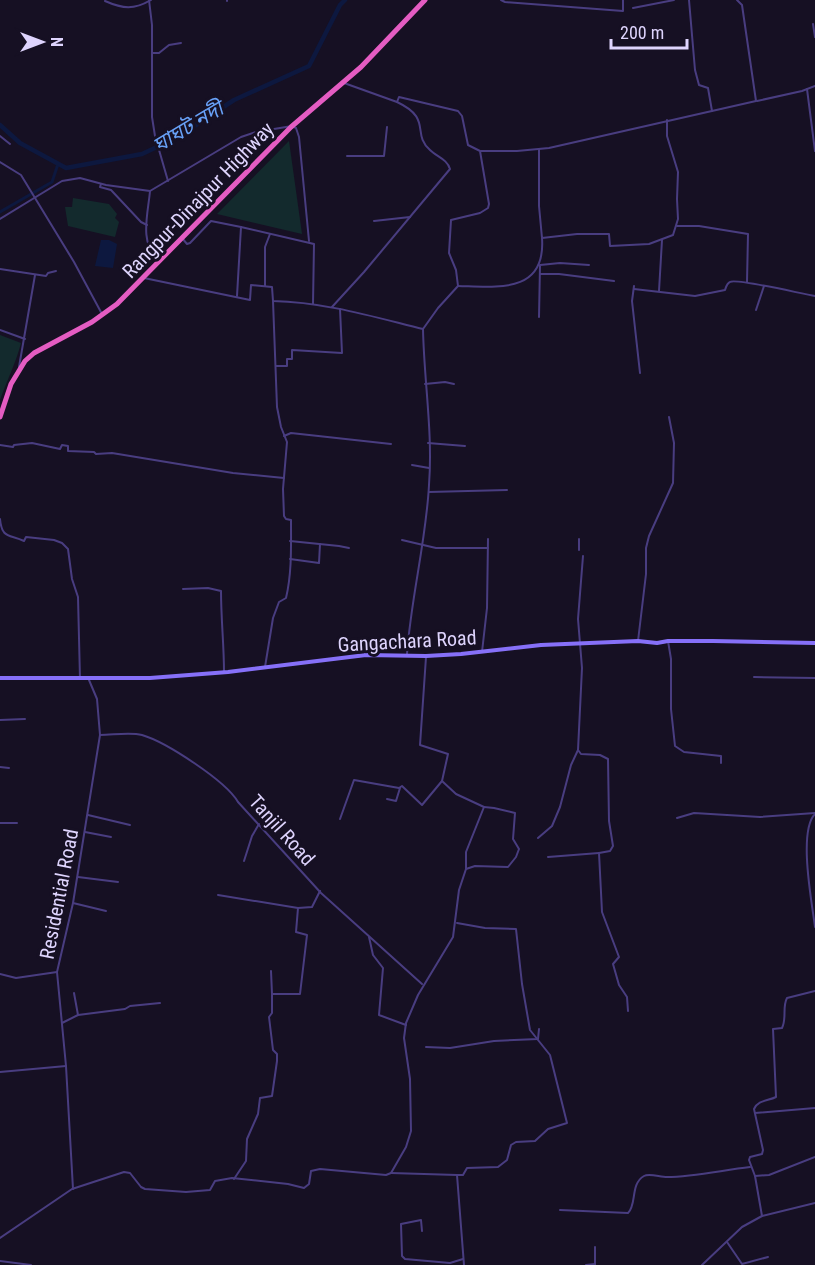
<svg xmlns="http://www.w3.org/2000/svg" width="815" height="1265" viewBox="0 0 815 1265" font-family="'Roboto Condensed','Noto Sans Bengali',sans-serif">
<rect width="100%" height="100%" fill="#161023"/>
<!-- green -->
<g fill="#132a2d">
<polygon points="289,141 302,234 217,214"/>
<polygon points="73,198 109,204 117,214 115,218 119,222 115,237 68,226 65,207 72,207"/>
<path d="M0 335 21 343C16 363 7 380 0 400Z"/>
</g>
<!-- water -->
<polygon fill="#0d183f" points="101,240 109,240 117,244 113,268 95,266"/>
<g fill="none" stroke-linecap="round" stroke-linejoin="round">
<!-- canal -->
<polyline stroke="#0d183f" stroke-width="3" points="0,212 52,182 58,164"/>
<!-- river -->
<polyline stroke="#0d183f" stroke-width="4.5" points="0,125 20,143 66,168 142,154 176,138 234,100 309,66 340,5 345,0"/>
<!-- minor -->
<g stroke="#493d80" stroke-width="2">
<polyline points="149,0 152,25 152,117 155,136 168,181"/>
<polyline points="501,0 505,2 623,11 623,0"/>
<polyline points="689,0 695,70 699,85 708,88 712,111"/>
<path d="M105 1C123 9 134 10 151 0"/>
<polyline points="227,1 227,0"/>
<polyline points="633,8 674,0"/>
<polyline points="813,24 815,37"/>
<polyline points="152,53 159,53 169,45 181,43"/>
<polyline points="807,89 815,151"/>
<polyline points="757,101 802,91 815,86"/>
<polyline points="0,136 10,144"/>
<polyline points="539,149 539,206 542,238 577,234 609,234 610,246 649,244 673,235 678,219 677,199 678,172 667,136 667,120"/>
<polyline points="481,151 517,151 549,148 756,101 742,5 737,0"/>
<polyline points="347,156 384,156 387,127"/>
<polyline points="0,162 21,175 74,262 102,314"/>
<polyline points="101,184 100,187 111,190 141,222 147,225"/>
<polyline points="0,219 62,181 80,178 106,185 150,191"/>
<polyline points="374,221 410,217"/>
<polyline points="677,226 699,226 748,234 747,282"/>
<polyline points="241,227 314,244 313,304"/>
<polyline points="182,238 187,244 190,243 211,221 241,227 237,296"/>
<path d="M158 259C139 243 148 214 150 191L241 137 256 132 292 126 296 128 299 137 309 241"/>
<polyline points="0,269 46,276 48,273 56,271"/>
<polyline points="540,274 559,274 614,281"/>
<path d="M144 278 250 300 251 285 272 287 273 301C324 302 374 317 423 329L438 308 458 286 456 270 449 253 451 220 480 213 488 208 489 204 480 151 468 145 462 116 458 111 399 97 397 102 344 83"/>
<polyline points="265,286 265,247 270,234"/>
<path d="M458 286C497 287 546 294 542 238"/>
<polyline points="634,286 632,301 640,373"/>
<path d="M634 289 695 296 725 290C726 287 727 283 730 282 736 278 802 294 815 296"/>
<polyline points="659,291 662,240"/>
<path d="M332 307 364 272 450 169C447 159 437 157 430 150 411 133 433 119 397 102"/>
<polyline points="756,310 764,286"/>
<polyline points="539,317 540,265 560,263 589,265"/>
<polyline points="0,330 25,339"/>
<polyline points="276,366 287,366 287,359 292,359 292,350 342,353 340,309"/>
<polyline points="19,367 35,275"/>
<polyline points="425,384 445,382 454,384"/>
<polyline points="284,436 291,433 391,444"/>
<polyline points="428,443 465,446"/>
<polyline points="0,445 13,447 14,445 32,443 60,449 62,445 68,446 68,451 94,452 96,454 112,453 233,473 284,478"/>
<polyline points="412,465 429,468"/>
<polyline points="429,492 507,490"/>
<path d="M0 519C2 539 9 534 24 541L26 537 54 540 62 543 68 549 72 579 78 597 80 679"/>
<polyline points="579,539 579,550"/>
<polyline points="402,540 436,548 488,548"/>
<polyline points="290,541 339,546 349,548"/>
<polyline points="583,556 578,619 582,668 578,750 581,754 600,755 608,759 609,821 613,846 610,851 599,853 602,912 619,957 613,964 619,985 627,997 628,1011"/>
<polyline points="290,559 319,563 320,544"/>
<path d="M183 589 208 588 221 591C221 619 224 645 224 672"/>
<polyline points="638,641 646,574 646,548 649,536 673,483 674,443 669,417"/>
<polyline points="668,641 671,659 671,709 675,746 684,752 721,756 721,763"/>
<polyline points="482,652 487,608 488,539"/>
<path d="M407 654C411 597 426 542 429 485 433 433 424 381 423 329"/>
<path d="M265 667 273 618 279 602 286 598C292 573 291 546 291 520L286 519 284 516 283 489 287 442 281 427 277 407 273 301"/>
<polyline points="754,677 815,678"/>
<polyline points="0,720 25,719"/>
<path d="M100 735C113 735 130 732 142 735 166 742 226 781 238 802L321 893 422 984"/>
<polyline points="0,767 9,768"/>
<polyline points="387,799 396,801 400,788"/>
<path d="M815 814C798 831 812 903 815 927"/>
<polyline points="88,815 130,825"/>
<polyline points="677,818 694,813 760,817 815,813"/>
<polyline points="340,819 354,780 399,788 402,786 422,805 442,781"/>
<polyline points="0,823 17,823"/>
<polyline points="85,832 111,837"/>
<polyline points="538,838 552,826 560,807 571,765 578,750"/>
<polyline points="548,857 599,853"/>
<polyline points="244,861 252,836 259,824"/>
<polyline points="466,869 475,866 508,867 516,857 519,849 513,839 515,813 494,808 484,807"/>
<polyline points="78,877 118,882"/>
<polyline points="218,895 298,908 312,907 320,891"/>
<polyline points="73,903 106,911"/>
<polyline points="457,923 485,928 516,929 522,984 530,1030 550,1055 567,1123 548,1129 535,1141 516,1142 511,1145 507,1160 498,1167 467,1168 463,1175 457,1175 464,1265"/>
<polyline points="369,937 373,955 383,968 379,1015 406,1025"/>
<polyline points="271,971 272,994 300,994 307,935 296,932 298,908"/>
<polyline points="0,974 16,978 57,972"/>
<polyline points="74,993 78,1015"/>
<polyline points="62,1023 78,1015 125,1009 130,1006 160,1003"/>
<polyline points="426,1047 450,1048 494,1041 538,1039 539,1029"/>
<polyline points="0,1072 66,1066"/>
<polyline points="755,1113 815,1108"/>
<polyline points="391,1173 457,1175"/>
<polyline points="755,1176 769,1175 815,1157"/>
<polyline points="234,1179 246,1161 247,1139 258,1114 260,1098 272,1096 277,1061 277,1054 273,1050 269,1017 272,1013 272,994"/>
<polyline points="73,1189 66,1066 57,972 73,903 100,735 97,699 89,680"/>
<path d="M560 1210 628 1213C637 1205 630 1184 644 1176 649 1173 660 1177 667 1177 694 1177 723 1170 750 1167"/>
<polyline points="762,1216 815,1203"/>
<polyline points="422,1231 421,1220 401,1224 402,1256 405,1259 450,1263 463,1259"/>
<polyline points="0,1238 72,1189 124,1172 130,1173 141,1187 145,1189 186,1192 210,1190 215,1181 232,1178 288,1184 304,1188 309,1184 311,1171 320,1169 386,1175 391,1173 406,1147 411,1131 410,1079 404,1038 406,1023 418,995 453,937 459,890 466,869 466,852 484,807 456,794 442,781 448,754 420,745 426,657"/>
<polyline points="727,1242 742,1264 768,1257"/>
<polyline points="0,1261 31,1265"/>
<polyline points="586,1265 595,1264"/>
<polyline points="595,1265 595,1247"/>
<path d="M702 1265 742 1227 762 1216 755 1176 749 1160 750 1157 762 1154 763 1150 754 1109C758 1100 768 1101 776 1097L773 1029 782 1028C787 1018 782 1007 787 998L815 991"/>
</g>
<!-- secondary -->
<polyline stroke="#8670f8" stroke-width="4" points="0,678 150,678 228,672 366,655 426,656 461,654 541,645 638,641 657,643 668,641 713,641 815,643"/>
<!-- trunk -->
<polyline stroke="#e45cc2" stroke-width="5" points="0,417 11,384 25,361 34,353 92,322 117,304 291,127 361,67 425,0"/>
</g>
<g text-anchor="middle" stroke-width="6" stroke-linejoin="round" paint-order="stroke">
<!-- street labels -->
<g font-size="20" fill="#ded4fd" stroke="#161023">
<text transform="translate(198 200) rotate(-46)" y="7">Rangpur-Dinajpur Highway</text>
<text transform="translate(407 641) rotate(-3)" y="7">Gangachara Road</text>
<text transform="translate(282 830) rotate(48)" y="7">Tanjil Road</text>
<text transform="translate(59 894) rotate(-79)" y="7">Residential Road</text>
</g>
<!-- water labels -->
<g font-size="21" font-style="italic" fill="#68a1f7" stroke="#161023">
<text transform="translate(188 127) rotate(-31)" y="7">ঘাঘট নদী</text>
</g>
</g>
<!-- north arrow -->
<g transform="translate(42 42) rotate(90)" stroke="#161023" stroke-width="4.5" paint-order="stroke">
<path d="M0-4.5L10 22L0 15L-10 22Z" fill="#ded4fd"/>
<text y="-9" font-size="16" font-weight="bold" text-anchor="middle" fill="#ded4fd">N</text>
</g>
<!-- scale -->
<path d="M611 39v9h76v-9" fill="none" stroke="#ded4fd" stroke-width="3"/>
<text x="620" y="39" font-size="18" fill="#ded4fd" stroke="#161023" stroke-width="4.5" paint-order="stroke">200 m</text>
</svg>
